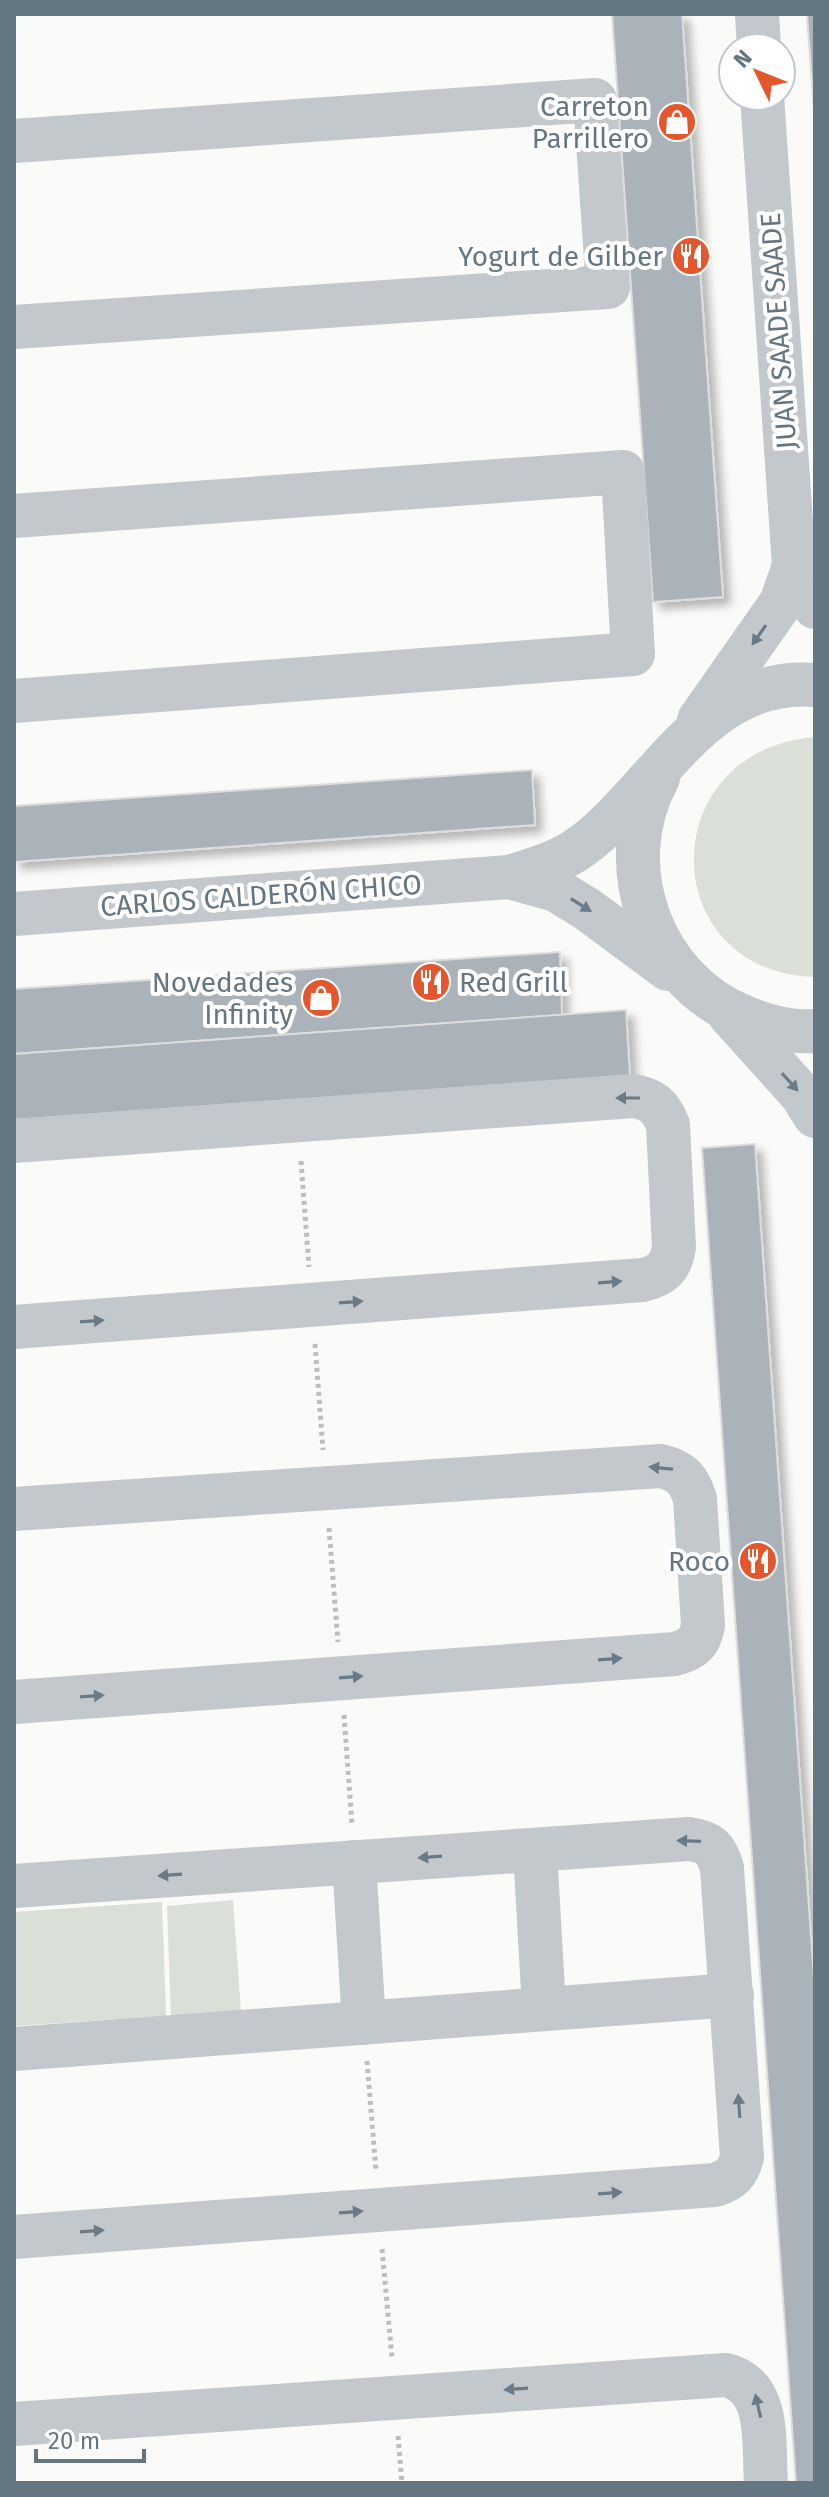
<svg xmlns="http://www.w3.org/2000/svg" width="829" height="2497" viewBox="0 0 829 2497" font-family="'Fira Sans',sans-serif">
<defs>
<filter id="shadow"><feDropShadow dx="7" dy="7" stdDeviation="4" flood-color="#0004"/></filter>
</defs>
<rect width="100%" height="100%" fill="#fafaf8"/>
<!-- green -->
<g fill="#dadfd7">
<path d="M815 737V977C656 973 651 751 815 737Z"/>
<polygon points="233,1900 241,2012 171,2018 167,1906"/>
<polygon points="162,1902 166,2016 14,2026 14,1912"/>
</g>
<!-- building -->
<g fill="#aab3b9" stroke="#dcdcda" stroke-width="2" filter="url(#shadow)">
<polygon points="612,14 682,14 723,597 653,602"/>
<polygon points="807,14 815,14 815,126"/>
<polygon points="532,770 535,825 14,862 14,806"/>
<polygon points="560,952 562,1015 14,1054 14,989"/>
<polygon points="626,1010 630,1076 14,1120 14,1054"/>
<polygon points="755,1144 815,1993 815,2483 796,2483 702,1148"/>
</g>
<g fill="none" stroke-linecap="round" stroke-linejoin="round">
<!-- path -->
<g stroke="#bbbfc2" stroke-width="5" stroke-dasharray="4 4" stroke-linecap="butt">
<polyline points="301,1161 309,1267"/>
<polyline points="315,1344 323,1450"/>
<polyline points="329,1528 338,1642"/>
<polyline points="344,1715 352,1825"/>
<polyline points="367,2061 376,2171"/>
<polyline points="382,2249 392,2358"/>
<polyline points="398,2436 402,2483"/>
</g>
<!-- minor -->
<g stroke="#c3c8cc" stroke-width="44">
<polyline points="757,14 759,48"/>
<polyline points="762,96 794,566 815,607"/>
<polyline points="14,141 595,100 608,287 14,327"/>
<polyline points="14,516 623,472 633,654 14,701"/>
<polyline points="699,720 781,603 794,566"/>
<path d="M658 778C610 866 652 980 744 1017 765 1026 791 1033 815 1031"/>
<polyline points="509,877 556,890 587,909 668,969"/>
<path d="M14 914 509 877C534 869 561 862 582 846 657 791 705 675 815 685"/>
<polyline points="729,1014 801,1094 815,1116"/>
<path d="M14 1141 633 1096C653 1099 661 1107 668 1125L674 1247C671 1267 663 1275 643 1280L14 1327"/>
<path d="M14 1509 661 1466C681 1471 689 1479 695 1499L703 1625C700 1644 692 1649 675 1654L14 1702"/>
<polyline points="535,1850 544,2009"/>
<polyline points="354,1862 364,2023"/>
<path d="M14 1886 689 1839C710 1842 716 1848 722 1868L742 2157C738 2173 731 2180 715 2185L14 2237"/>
<polyline points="14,2049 732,1995"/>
<path d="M14 2424 726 2375C772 2387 763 2443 766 2483"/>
</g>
</g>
<!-- one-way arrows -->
<defs><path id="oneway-solid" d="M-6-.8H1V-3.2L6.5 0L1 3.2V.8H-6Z" transform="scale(2)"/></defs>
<g fill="#6a7a87">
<use href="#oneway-solid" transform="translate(759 635) rotate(125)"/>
<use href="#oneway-solid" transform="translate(581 905) rotate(32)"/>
<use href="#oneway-solid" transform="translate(790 1082) rotate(48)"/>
<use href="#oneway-solid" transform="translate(628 1098) rotate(180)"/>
<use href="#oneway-solid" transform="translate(610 1282) rotate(-4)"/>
<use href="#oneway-solid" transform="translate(351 1302) rotate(-4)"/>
<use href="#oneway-solid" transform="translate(92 1321) rotate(-4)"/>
<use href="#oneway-solid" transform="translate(661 1468) rotate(-175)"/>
<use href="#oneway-solid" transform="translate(610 1659) rotate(-4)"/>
<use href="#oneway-solid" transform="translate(351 1677) rotate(-4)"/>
<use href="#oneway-solid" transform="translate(92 1696) rotate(-4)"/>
<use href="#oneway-solid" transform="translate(689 1841) rotate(-178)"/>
<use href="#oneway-solid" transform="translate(430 1857) rotate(176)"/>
<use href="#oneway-solid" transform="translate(170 1875) rotate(176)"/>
<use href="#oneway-solid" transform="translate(739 2106) rotate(-94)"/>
<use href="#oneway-solid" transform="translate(610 2193) rotate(-4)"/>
<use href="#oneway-solid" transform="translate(351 2212) rotate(-4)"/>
<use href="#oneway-solid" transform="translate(92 2231) rotate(-4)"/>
<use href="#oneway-solid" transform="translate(516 2389) rotate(176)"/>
<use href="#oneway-solid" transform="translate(758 2406) rotate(-103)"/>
</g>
<!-- icons -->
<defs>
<symbol id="shop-disc" viewBox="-11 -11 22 22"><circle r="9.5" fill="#e4572e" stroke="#fff"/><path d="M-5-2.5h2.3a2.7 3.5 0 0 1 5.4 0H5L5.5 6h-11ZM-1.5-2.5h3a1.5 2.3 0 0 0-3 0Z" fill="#fff"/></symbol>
<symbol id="restaurant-disc" viewBox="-11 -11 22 22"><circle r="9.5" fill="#e4572e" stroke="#fff"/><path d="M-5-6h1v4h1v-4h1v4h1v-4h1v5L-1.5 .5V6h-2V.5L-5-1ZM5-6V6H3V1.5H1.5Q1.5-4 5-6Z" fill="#fff"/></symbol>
</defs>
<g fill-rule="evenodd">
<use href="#shop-disc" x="655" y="100" width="44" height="44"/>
<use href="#restaurant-disc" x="669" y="234" width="44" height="44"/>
<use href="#restaurant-disc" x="409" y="960" width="44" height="44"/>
<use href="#shop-disc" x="299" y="976" width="44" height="44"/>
<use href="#restaurant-disc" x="736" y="1539" width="44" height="44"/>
</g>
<g text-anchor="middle" stroke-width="8" stroke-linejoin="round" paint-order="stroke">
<!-- poi labels -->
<g font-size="28" fill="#657683" stroke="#fff" text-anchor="end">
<text x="649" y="116">Carreton<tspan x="649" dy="32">Parrillero</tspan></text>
<text x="663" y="266">Yogurt de Gilber</text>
<text x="293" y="992">Novedades<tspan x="293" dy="32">Infinity</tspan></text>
<text x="459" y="992" text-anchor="start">Red Grill</text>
<text x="730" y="1571">Roco</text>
</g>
<!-- street labels -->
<g font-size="28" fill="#657683" stroke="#fff">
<text transform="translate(778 331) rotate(-94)" y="10">JUAN SAADE SAADE</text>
<text transform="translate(261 895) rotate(-4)" y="10">CARLOS CALDERÓN CHICO</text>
</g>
</g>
<!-- border -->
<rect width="829" height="2497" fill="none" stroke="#657683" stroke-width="32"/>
<!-- north arrow -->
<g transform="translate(757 72) rotate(313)"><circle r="38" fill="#ffffff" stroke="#c1c8cd" stroke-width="2"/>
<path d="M0-6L14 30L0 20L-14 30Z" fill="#e4572e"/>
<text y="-12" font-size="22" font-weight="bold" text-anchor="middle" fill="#657683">N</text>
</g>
<!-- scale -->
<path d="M36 2449v12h108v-12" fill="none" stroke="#657683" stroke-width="4"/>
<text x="48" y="2449" font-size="24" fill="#657683" stroke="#ffffff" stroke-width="6" paint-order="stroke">20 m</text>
</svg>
